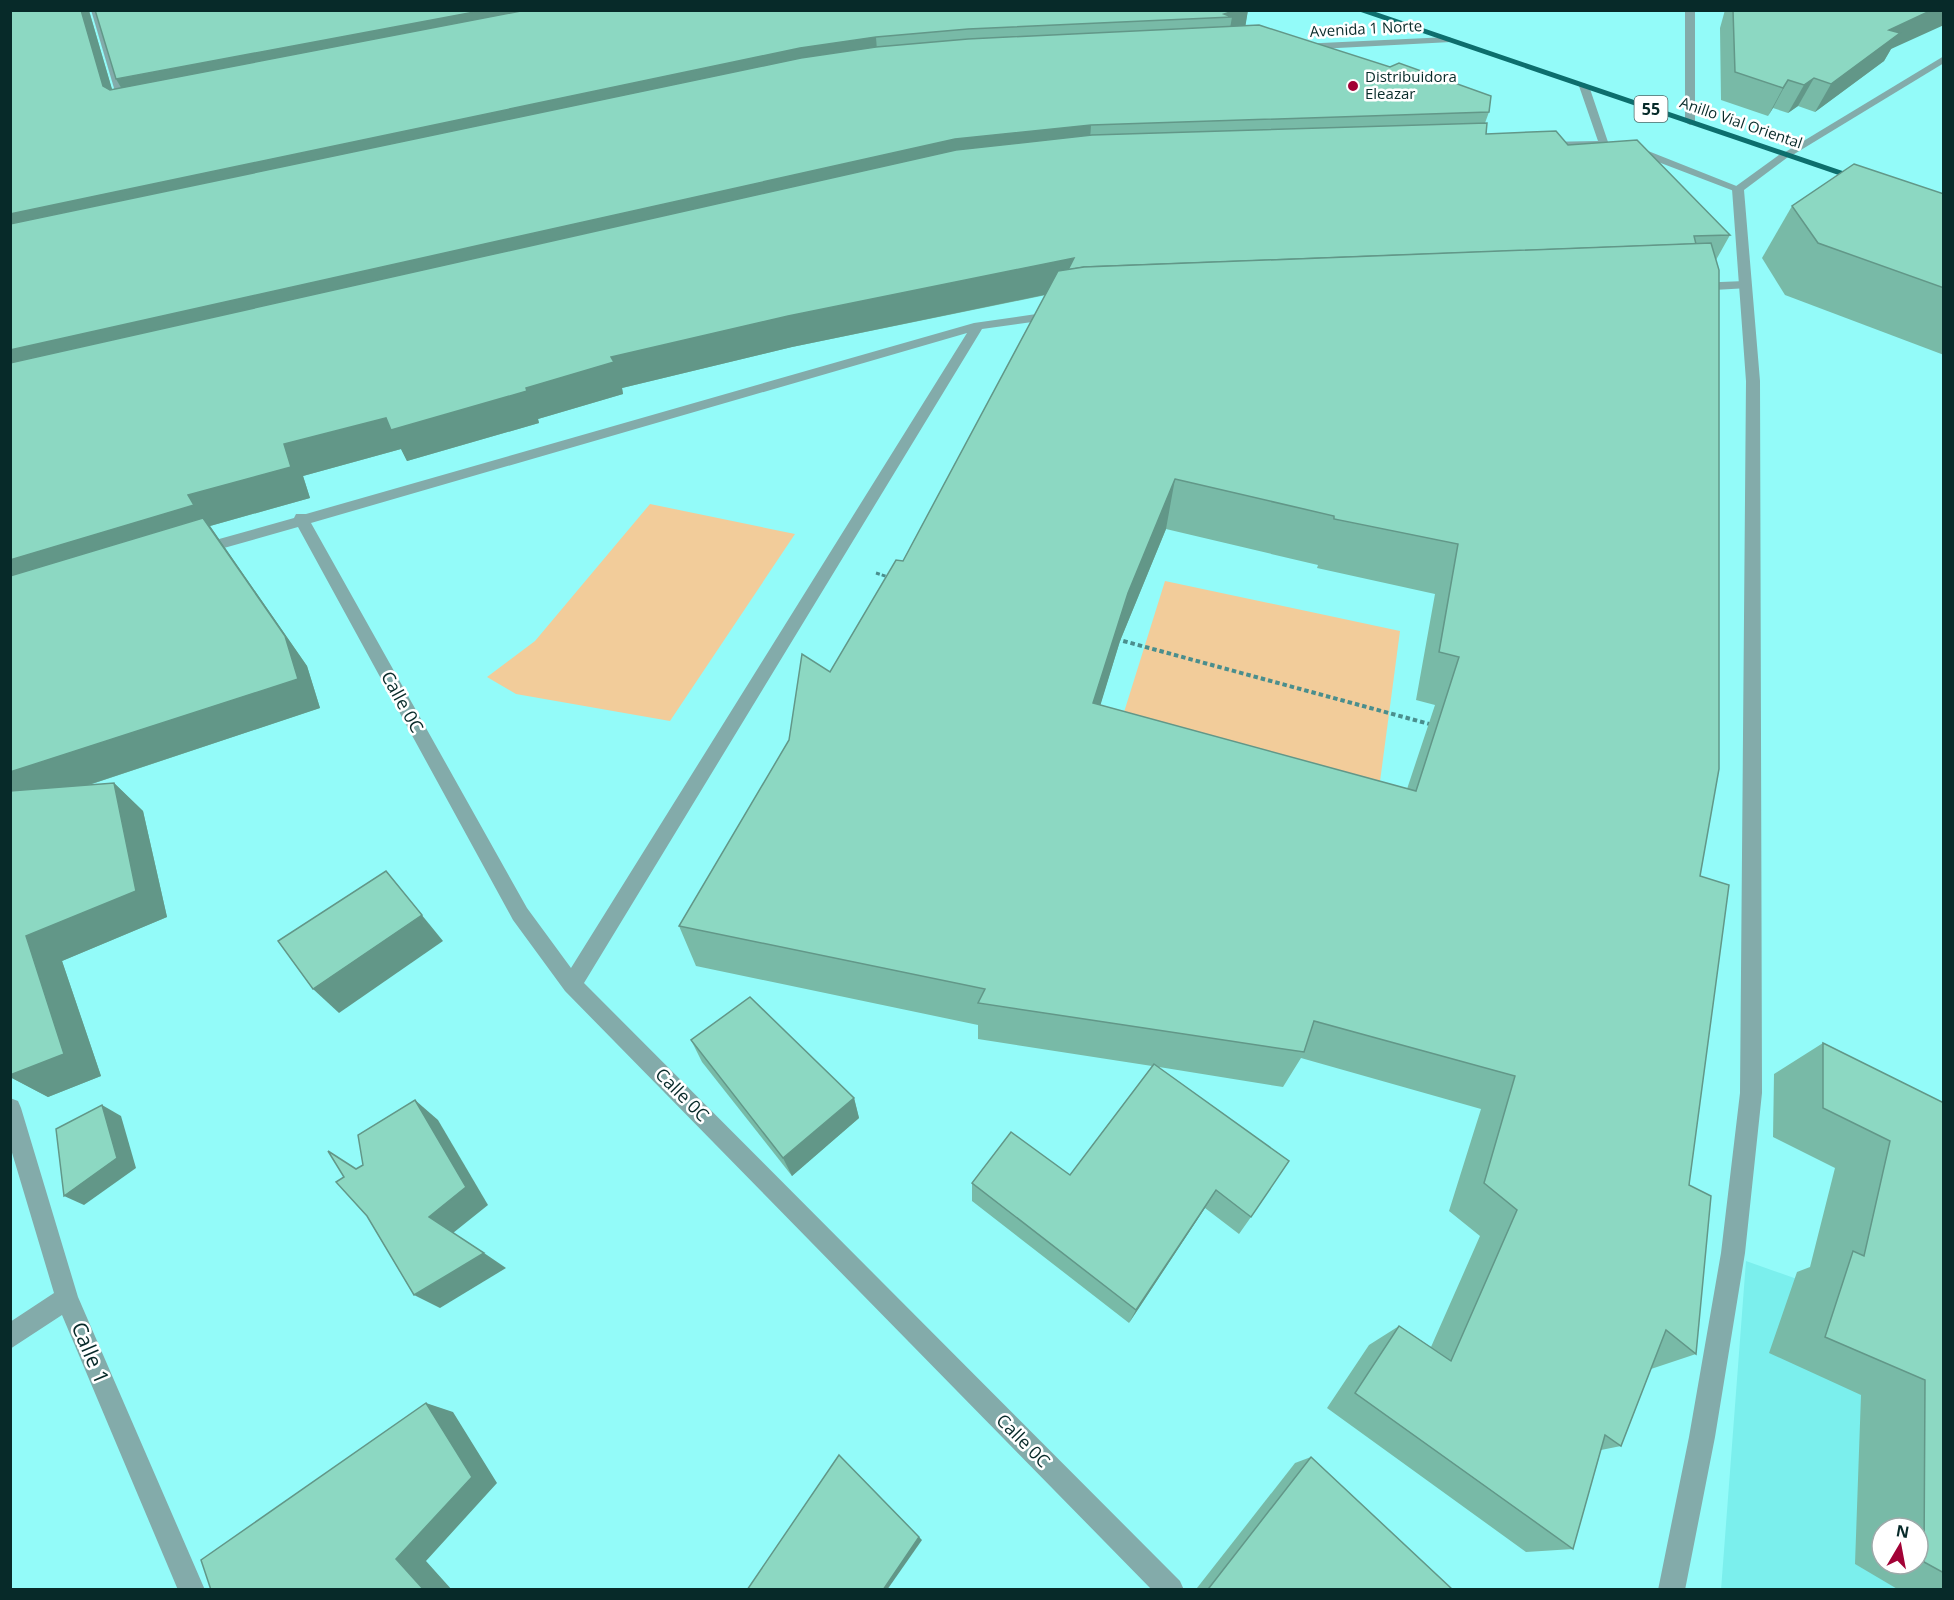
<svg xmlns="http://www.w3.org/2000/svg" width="1954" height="1600" viewBox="0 0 1954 1600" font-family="'Open Sans',sans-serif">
<rect width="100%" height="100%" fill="#93fbf9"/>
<!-- built -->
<path fill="#7befed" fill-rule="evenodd" d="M1746 1261 1943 1331V1589L1721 1590ZM1882 1528H1918V1564H1882Z"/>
<!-- green -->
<g fill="#f2cc9a">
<polygon points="650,504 795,534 670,721 516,694 487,677 535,641"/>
<polygon points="1165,581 1400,631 1377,804 1115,741"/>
</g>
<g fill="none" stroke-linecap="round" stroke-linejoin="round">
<!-- path-far1 -->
<polyline stroke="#4a8e8d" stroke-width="3" stroke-dasharray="4 2" stroke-linecap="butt" points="876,573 891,578"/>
<!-- path -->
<polyline stroke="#4a8e8d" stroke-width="4" stroke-dasharray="4.5 3" stroke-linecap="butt" points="1116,639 1433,725"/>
<!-- minor -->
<g fill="#83abaa" fill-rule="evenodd">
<polygon points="91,10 100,10 130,114 121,112"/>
<polygon points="1685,10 1695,10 1695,122 1690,125 1685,122"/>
<polygon points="1448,37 1451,38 1451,42 1300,50 1295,47 1300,44"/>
<polygon points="1944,56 1944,63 1791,156 1782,154"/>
<polygon points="1584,83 1589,86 1608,142 1638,147 1744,189 1734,191 1632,152 1604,147 1539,147 1538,145 1543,142 1598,141 1579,86"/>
<polygon points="1745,281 1749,282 1749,288 1696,291 1690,287 1696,283"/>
<path d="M1057 311 1063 315 1061 318 982 329 584 983 1180 1581 1184 1590H1152L565 991 513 920 298 527 199 555 191 550 194 546 294 518 296 514H306L974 323ZM967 333 571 968 527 908 311 523Z"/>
<polygon points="10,1098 18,1101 21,1108 78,1297 205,1590 178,1590 62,1315 10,1349 10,1322 54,1293 10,1146"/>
</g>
<!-- tertiary -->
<polygon fill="#83abaa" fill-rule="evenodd" points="1783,152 1792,154 1744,190 1760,381 1762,1093 1745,1253 1715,1437 1685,1590 1658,1590 1689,1437 1721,1253 1740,1093 1746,381 1732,189"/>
<!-- trunk -->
<polygon fill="#0d6e6d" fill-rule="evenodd" points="1355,10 1370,10 1869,180 1859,182"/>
</g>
<!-- wall -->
<g fill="#78baa7" fill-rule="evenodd">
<path d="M10 10H89L112 90 121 88 116 79 95 10H1248L1245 26 1489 112 1485 123 1486 134 1568 145 1730 235 1716 260 1700 876 1689 1185 1696 1354 1651 1369 1621 1446 1601 1450 1573 1549 1526 1552 1327 1408 1369 1345 1399 1326 1431 1347 1480 1236 1449 1211 1481 1109 1301 1058 1283 1087 1159 1067 1251 1217 1239 1234 1205 1208 1129 1323 972 1201V1183L1070 1175 1152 1066 978 1039V1025L696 966 679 926 830 672 903 561 1046 295 792 347 622 388 623 394 538 419 539 423 407 461 401 449 303 476 310 498 210 526 307 666 320 708 89 785 114 783 143 811 167 917 62 961 101 1076 48 1097 10 1077ZM1166 529 1318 565 1317 568 1435 594 1416 700 1435 705 1407 789 1100 705 1120 641Z"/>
<polygon points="1725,10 1944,10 1891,49 1884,61 1815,112 1798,106 1788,113 1773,108 1768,116 1721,100 1720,28"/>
<polygon points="1944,194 1944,355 1785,295 1762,258 1792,206"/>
<polygon points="691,1040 854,1098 859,1118 792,1176 702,1062"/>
<path d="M1823 1043 1944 1103V1590H1899L1855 1564 1861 1395 1769 1353 1797 1272 1810 1267 1835 1168 1773 1137 1774 1074ZM1882 1528H1918V1564H1882Z"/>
<polygon points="1311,1457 1453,1590 1199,1590 1197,1588 1295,1463"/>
</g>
<!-- shaded-wall -->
<g fill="#629788">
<polygon points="81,10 89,11 120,116 103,86"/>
<polygon points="485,10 644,10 133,108 116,79"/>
<polygon points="1236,10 1248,10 1244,35 1228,40 1232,17 1224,14"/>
<polygon points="1932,10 1944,10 1944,25 1891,49 1884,61 1815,112 1831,84 1889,30"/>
<polygon points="876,37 878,66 10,250 10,214 800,48"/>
<polygon points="1814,78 1798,106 1788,113 1804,85"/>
<polygon points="1788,80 1773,108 1768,116 1783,88"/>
<polygon points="1091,125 1089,155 10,388 10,350 955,139"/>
<polygon points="1074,258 1063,291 792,347 622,388 623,394 538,419 539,423 407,461 401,449 303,476 310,498 210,526 307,666 320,708 37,802 10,795 10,560 188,495 284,444 386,418 526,388 611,357 788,316"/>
<polygon points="1175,479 1166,529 1120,641 1087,749 1093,703 1128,593"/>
<polygon points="114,783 143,811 167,917 62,961 101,1076 48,1097 10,1077 26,936"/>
<polygon points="386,871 443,941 339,1013 313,989"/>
<polygon points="854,1098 859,1118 792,1176 783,1158"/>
<polygon points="415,1100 438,1120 488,1205 453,1233 429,1217"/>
<polygon points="102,1105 121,1116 136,1168 84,1205 64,1196"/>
<polygon points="1216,1190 1205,1208 1129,1323 1136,1310"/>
<polygon points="484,1253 506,1268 440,1308 414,1295"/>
<polygon points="426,1403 453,1412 497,1483 426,1561 452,1590 424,1590 396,1559"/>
<polygon points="846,1462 922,1540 887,1590 883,1590"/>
</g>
<!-- building -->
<g fill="#8cd8c2" stroke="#629788" stroke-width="1.5" fill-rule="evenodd">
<polygon points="10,10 81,10 103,86 110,90 526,10 1236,10 1224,14 1232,17 968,29 876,37 800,48 10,214"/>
<polygon points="95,10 485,10 116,79"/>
<polygon points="1733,10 1932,10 1889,30 1900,33 1831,84 1814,78 1804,85 1788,80 1783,88 1735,72"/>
<polygon points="1259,25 1390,67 1399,63 1491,96 1489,112 1091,125 955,139 10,350 10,224 801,58 876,47 968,39"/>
<polygon points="1487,123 1486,134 1556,131 1568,145 1637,140 1730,235 1694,236 1696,244 1084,267 1068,270 1074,258 788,316 611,357 614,362 526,388 527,391 391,430 386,418 284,444 291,467 188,495 194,505 10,560 10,363 956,150 1092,135"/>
<polygon points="1854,164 1944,194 1944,288 1818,243 1792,206"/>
<path d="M1711 243 1719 270V769L1700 876 1729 885 1689 1185 1711 1196 1696 1354 1666 1330 1621 1446 1605 1435 1573 1549 1355 1393 1399 1326 1451 1361 1517 1210 1484 1183 1515 1076 1314 1021 1304 1052 978 1003 985 989 679 926 789 740 802 654 830 672 896 560 903 561 1058 271 1084 267ZM1175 479 1334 516V519L1458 544 1439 652 1459 657 1416 791 1093 703 1128 593Z"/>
<polygon points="203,518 285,636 298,679 10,772 10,576"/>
<polygon points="114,783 136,891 26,936 64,1054 10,1075 10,791"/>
<polygon points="386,871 422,915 313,989 278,941"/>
<polygon points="750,997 854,1098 783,1158 691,1040"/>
<polygon points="1823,1043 1944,1103 1944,1573 1924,1562 1925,1380 1825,1337 1853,1251 1864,1256 1890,1141 1823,1108"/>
<polygon points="1154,1064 1289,1161 1251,1217 1216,1190 1136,1310 972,1183 1011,1132 1070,1175"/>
<polygon points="415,1100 466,1187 429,1217 484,1253 414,1295 367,1216 336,1182 344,1177 328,1151 356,1169 363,1165 358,1135"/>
<polygon points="102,1105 117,1158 64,1196 56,1129"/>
<polygon points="426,1403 472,1477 396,1559 424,1590 211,1590 201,1560"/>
<polygon points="839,1455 919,1537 883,1590 747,1590"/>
<polygon points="1311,1457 1453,1590 1211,1590 1209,1588"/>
</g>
<!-- markers -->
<circle fill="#a20236" stroke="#fff" stroke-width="2" cx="1353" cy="86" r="6"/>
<g text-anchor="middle" stroke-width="5" stroke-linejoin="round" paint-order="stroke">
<!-- far-street labels -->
<g font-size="15" fill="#072a29" stroke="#fff">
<text transform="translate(1366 29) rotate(-3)" y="5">Avenida 1 Norte</text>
<text transform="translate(1741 123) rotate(19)" y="5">Anillo Vial Oriental</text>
</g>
<!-- far-poi labels -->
<g font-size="15" fill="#072a29" stroke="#fff" text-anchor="start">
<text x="1365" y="82">Distribuidora<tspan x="1365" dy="17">Eleazar</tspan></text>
</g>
<!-- shield labels -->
<rect fill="#fff" stroke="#516a69" stroke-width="1.5" x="1634.5" y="96" width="33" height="26" rx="4.5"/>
<g font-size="16" font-weight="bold" fill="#072a29">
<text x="1651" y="115">55</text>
</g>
<!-- street labels -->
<g font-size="18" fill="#072a29" stroke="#fff">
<text transform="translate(402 702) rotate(61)" y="6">Calle 0C</text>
<text transform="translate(682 1095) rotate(45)" y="6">Calle 0C</text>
<text transform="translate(1023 1441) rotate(45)" y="6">Calle 0C</text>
</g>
<!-- near-street labels -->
<g font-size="21" fill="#072a29" stroke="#fff">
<text transform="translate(90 1353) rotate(67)" y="7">Calle 1</text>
</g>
</g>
<!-- border -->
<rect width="1954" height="1600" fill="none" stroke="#072a29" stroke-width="24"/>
<!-- north arrow -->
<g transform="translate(1900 1546) rotate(10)"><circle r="28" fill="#ffffff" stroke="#9caaa9" stroke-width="1.5"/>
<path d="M0-4.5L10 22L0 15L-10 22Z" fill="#a20236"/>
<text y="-9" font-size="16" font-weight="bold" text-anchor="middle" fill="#072a29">N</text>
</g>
</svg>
